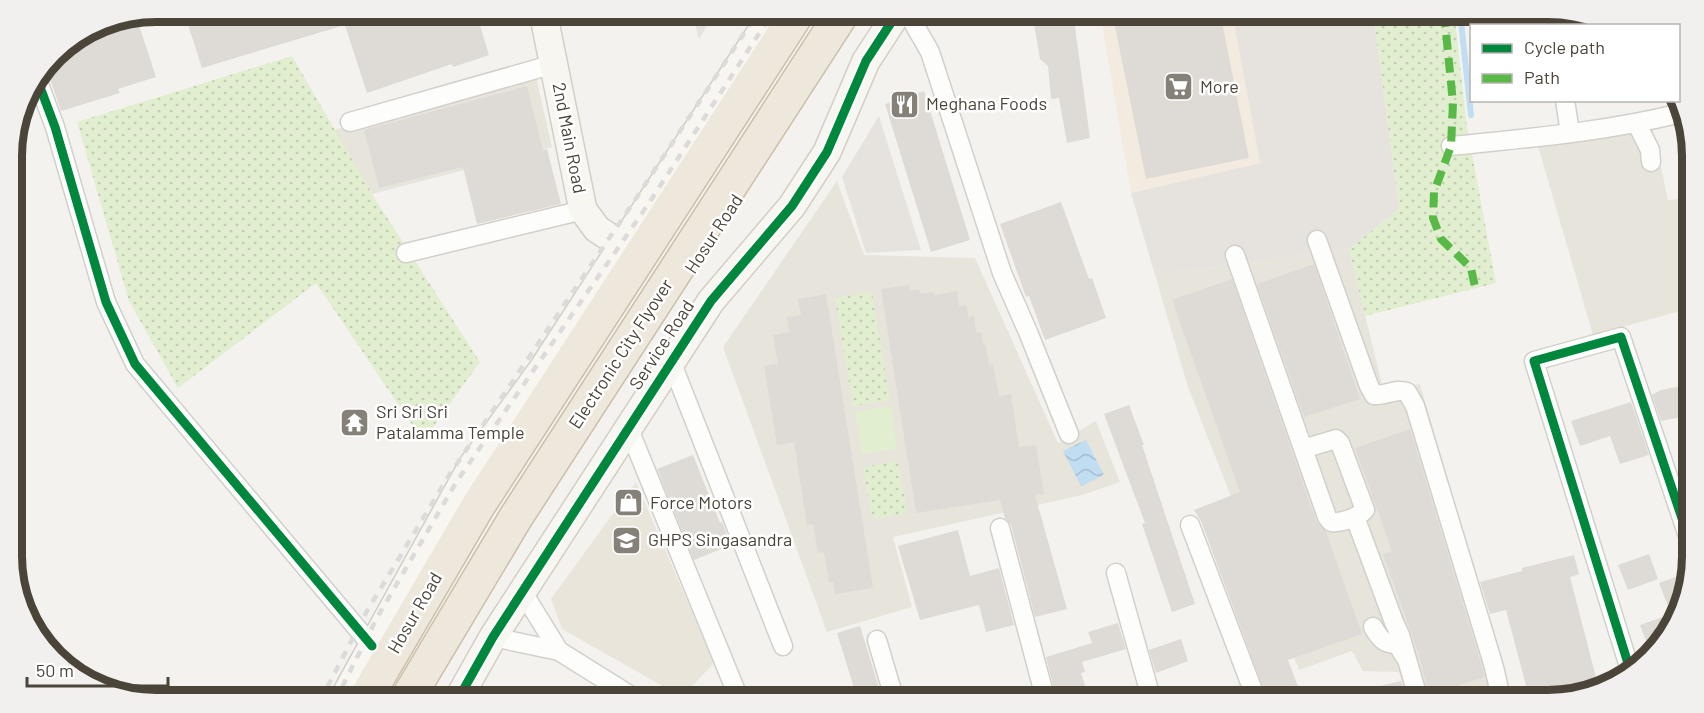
<svg xmlns="http://www.w3.org/2000/svg" width="1704" height="713" viewBox="0 0 1704 713" font-family="Barlow,sans-serif">
<defs>
<pattern id="green-dots" width="8" height="8" patternUnits="userSpaceOnUse" patternTransform="scale(1.5)"><rect width="8" height="8" fill="#e1eecf"/><path d="M2 2h.1M6 6h.1" fill="none" stroke="#c3cdb2" stroke-width="1.8" stroke-linecap="round"/></pattern>
<pattern id="water-waves" width="16" height="10" patternUnits="userSpaceOnUse" patternTransform="scale(1.5)"><rect width="16" height="10" fill="#c0ddf1"/><path d="M0 5q4-4 8 0t8 0" fill="none" stroke="#a6bfcf"/></pattern>
</defs>
<rect width="100%" height="100%" fill="#f4f2ee"/>
<!-- residential -->
<g fill="#e7e4dc">
<polygon points="536,77 552,147 372,194 334,130"/>
<polygon points="1652,126 1668,200 1691,198 1691,308 1593,335 1538,146"/>
<polygon points="837,181 864,255 975,258 1058,443 1096,421 1120,482 1082,495 893,537 912,607 827,632 723,347"/>
<polygon points="1349,249 1383,389 1420,384 1513,701 1408,701 1399,672 1363,671 1352,651 1299,670 1188,387 1155,275"/>
</g>
<!-- commercial -->
<polygon fill="#f3ebdf" points="1100,12 1232,12 1260,163 1131,193"/>
<!-- industrial -->
<polygon fill="#e6e2de" points="1232,12 1373,12 1399,209 1349,249 1155,275 1131,193 1260,163"/>
<!-- education -->
<polygon fill="#eae5da" points="636,482 714,663 682,697 562,629 551,599"/>
<!-- green -->
<g fill="url(#green-dots)">
<polygon points="1373,12 1454,12 1467,127 1496,283 1365,316 1349,249 1399,209"/>
<polygon points="292,56 372,194 480,362 423,441 316,283 178,388 129,301 77,122"/>
<polygon points="872,292 890,400 853,406 835,298"/>
<polygon points="898,461 907,513 872,519 863,467"/>
</g>
<!-- pitch -->
<polygon fill="#e1eecf" points="891,406 897,449 862,454 855,412"/>
<!-- parking -->
<g fill="#e6e3df">
<polygon points="692,12 716,12 699,39"/>
<polygon points="879,116 921,250 866,253 842,177"/>
</g>
<!-- water -->
<polygon fill="url(#water-waves)" points="1086,440 1104,475 1081,486 1063,451"/>
<g fill="none" stroke-linecap="round" stroke-linejoin="round">
<!-- stream -->
<polyline stroke="#c0ddf1" stroke-width="6" points="1460,12 1471,115"/>
</g>
<!-- building -->
<g fill="#dedbd6">
<polygon points="184,12 476,12 489,55 453,67 452,64 367,93 345,25 202,68"/>
<polygon points="1032,12 1073,12 1090,138 1067,143 1059,98 1051,99 1048,66 1040,59"/>
<polygon points="1112,12 1220,12 1249,158 1146,179"/>
<polygon points="136,16 156,77 118,89 120,93 61,111 46,67 61,48 101,23"/>
<polygon points="527,86 543,150 547,149 561,204 477,224 463,167 379,188 364,130"/>
<polygon points="924,91 970,240 931,252 885,104"/>
<polygon points="1061,202 1089,279 1092,278 1106,318 1045,340 1029,296 1026,297 1000,224"/>
<polygon points="1314,264 1360,399 1304,417 1257,284"/>
<polygon points="1232,279 1316,521 1326,532 1362,634 1288,660 1302,697 1291,701 1268,701 1201,521 1194,510 1240,492 1172,300"/>
<polygon points="909,285 910,291 919,289 920,294 934,292 934,295 957,291 959,306 967,305 968,317 974,316 976,333 981,332 983,345 986,345 989,365 993,364 999,396 1011,394 1019,447 1036,445 1044,494 1035,495 1067,609 1035,617 1011,525 1005,518 1000,500 916,513 881,289"/>
<polygon points="826,294 873,588 835,594 833,582 829,583 824,552 818,553 813,524 807,525 794,442 777,445 764,366 778,364 773,335 789,332 787,317 801,315 798,299"/>
<polygon points="1691,384 1692,415 1661,421 1652,395 1661,390"/>
<polygon points="1631,402 1649,455 1620,464 1610,436 1580,446 1571,421"/>
<polygon points="1129,405 1144,445 1142,445 1195,604 1172,612 1142,524 1145,523 1104,414"/>
<polygon points="1410,429 1485,677 1429,695 1418,652 1383,554 1392,551 1355,448"/>
<polygon points="693,455 720,523 722,522 731,545 694,560 657,469"/>
<polygon points="958,530 970,576 999,568 1014,625 986,632 979,605 920,620 898,546"/>
<polygon points="1649,554 1658,579 1628,590 1618,565"/>
<polygon points="1574,555 1579,574 1570,577 1598,685 1557,701 1530,701 1506,610 1490,614 1480,582 1522,571 1522,568"/>
<polygon points="1689,572 1681,612 1664,634 1646,641 1640,625 1671,614 1659,583"/>
<polygon points="1118,623 1126,649 1082,662 1085,672 1081,673 1090,701 1057,701 1046,657 1092,643 1088,632"/>
<polygon points="860,626 883,701 858,701 837,633"/>
<polygon points="1181,639 1188,661 1156,673 1149,650"/>
<polygon points="1401,681 1407,701 1375,701 1372,688"/>
<polygon points="1239,685 1245,701 1201,701 1200,699"/>
</g>
<g fill="none" stroke-linecap="round" stroke-linejoin="round">
<defs>
<g id="street">
<polyline points="907,12 930,52 1002,273 1028,332 1069,434"/>
<polyline points="1553,13 1555,26"/>
<polyline points="37,79 55,127 106,302 135,364 372,646"/>
<polyline points="1565,100 1570,133"/>
<polyline points="350,122 554,64"/>
<polyline points="1637,124 1650,150 1651,162"/>
<path d="M1451 146C1529 138 1605 132 1681 113"/>
<path d="M1317 240 1369 386 1374 395C1385 396 1396 388 1407 392L1415 406 1494 667 1499 689 1498 701"/>
<polyline points="406,253 583,210"/>
<path d="M1235 255 1327 517 1331 522C1342 523 1357 518 1365 510L1340 443 1336 439 1303 449"/>
<polyline points="671,361 783,646"/>
<polyline points="628,427 740,701"/>
<polyline points="1355,517 1394,622 1400,635 1419,701"/>
<polyline points="1190,525 1257,701"/>
<polyline points="1000,528 1046,701"/>
<polyline points="1116,573 1152,701"/>
<polyline points="522,591 559,651"/>
<path d="M1373 627C1380 639 1384 644 1397 644L1405 657"/>
<polyline points="493,637 559,651 639,701"/>
<polyline points="877,640 895,701"/>
<polyline points="1631,673 1534,361 1621,337 1692,548"/>
</g>
<g id="secondary">
<polyline points="543,12 583,210 597,229 623,246"/>
<polyline points="342,701 472,466 542,370 774,12"/>
<polyline points="457,701 493,637 711,301 792,206 827,152 866,61 898,12"/>
</g>
<g id="highway">
<polyline points="364,701 478,506 798,12"/>
<polyline points="406,701 516,517 843,12"/>
</g>
</defs>
<!-- street casing -->
<use href="#street" stroke="#d2d0cb" stroke-width="21"/>
<!-- secondary casing -->
<use href="#secondary" stroke="#d3cfc5" stroke-width="30"/>
<!-- highway casing -->
<use href="#highway" stroke="#ccbfa9" stroke-width="36"/>
<!-- street -->
<use href="#street" stroke="#fdfdfc" stroke-width="18"/>
<!-- secondary -->
<use href="#secondary" stroke="#f7f6f1" stroke-width="27"/>
<!-- highway -->
<use href="#highway" stroke="#ede8db" stroke-width="33"/>
<!-- rail -->
<g stroke="#dbdbda" stroke-width="4.5" stroke-dasharray="8 8" stroke-linecap="butt">
<polyline points="320,701 367,611 448,477 635,200 758,12"/>
<polyline points="335,701 378,616 457,481 647,206 773,12"/>
</g>
<!-- quiet -->
<polyline stroke="#58b947" stroke-width="8" stroke-dasharray="15 8" stroke-linecap="butt" points="1444,12 1453,103 1451,146 1434,192 1433,218 1441,239 1471,268 1475,287"/>
<defs>
<g id="cycleway">
<polyline points="37,79 55,127 106,302 135,364 372,646"/>
<polyline points="1631,673 1534,361 1621,337 1692,548"/>
<polyline points="457,701 493,637 711,301 792,206 827,152 866,61 898,12"/>
</g>
</defs>
<!-- cycleway casing -->
<use href="#cycleway" stroke="#fff" stroke-width="13"/>
<!-- cycleway -->
<use href="#cycleway" stroke="#00873e" stroke-width="9"/>
</g>
<!-- icons -->
<defs>
<symbol id="supermarket-square" viewBox="-11 -11 22 22"><rect x="-9" y="-9" width="18" height="18" rx="4" fill="#868178" stroke="#fff"/><path d="M-6-5.5h2.5l.6 2H6L4.5 2H-2.5L-4.4-4H-6ZM-1.5 3.2a1.3 1.3 0 1 0 .1 0ZM3 3.2a1.3 1.3 0 1 0 .1 0Z" fill="#fff"/></symbol>
<symbol id="restaurant-square" viewBox="-11 -11 22 22"><rect x="-9" y="-9" width="18" height="18" rx="4" fill="#868178" stroke="#fff"/><path d="M-5-6h1v4h1v-4h1v4h1v-4h1v5L-1.5 .5V6h-2V.5L-5-1ZM5-6V6H3V1.5H1.5Q1.5-4 5-6Z" fill="#fff"/></symbol>
<symbol id="temple-square" viewBox="-11 -11 22 22"><rect x="-9" y="-9" width="18" height="18" rx="4" fill="#868178" stroke="#fff"/><path d="M0-6L5-2H3V0L6.5 2.5H4V6H1.5V3h-3V6H-4V2.5H-6.5L-3 0V-2H-5Z" fill="#fff"/></symbol>
<symbol id="shop-square" viewBox="-11 -11 22 22"><rect x="-9" y="-9" width="18" height="18" rx="4" fill="#868178" stroke="#fff"/><path d="M-5-2.5h2.3a2.7 3.5 0 0 1 5.4 0H5L5.5 6h-11ZM-1.5-2.5h3a1.5 2.3 0 0 0-3 0Z" fill="#fff"/></symbol>
<symbol id="school-square" viewBox="-11 -11 22 22"><rect x="-9" y="-9" width="18" height="18" rx="4" fill="#868178" stroke="#fff"/><path d="M0-5L7-2L0 1L-7-2ZM-4 1L0 2.5L4 1V4Q0 6-4 4Z" fill="#fff"/></symbol>
</defs>
<g fill-rule="evenodd">
<use href="#supermarket-square" x="1162" y="70" width="33" height="33"/>
<use href="#restaurant-square" x="888" y="88" width="33" height="33"/>
<use href="#temple-square" x="338" y="406" width="33" height="33"/>
<use href="#shop-square" x="612" y="486" width="33" height="33"/>
<use href="#school-square" x="610" y="524" width="33" height="33"/>
</g>
<g text-anchor="middle" stroke-width="5" stroke-linejoin="round" paint-order="stroke">
<!-- poi labels -->
<g font-size="18" fill="#4b4439" stroke="#fff" text-anchor="start">
<text x="1200" y="93">More</text>
<text x="926" y="110">Meghana Foods</text>
<text x="376" y="418">Sri Sri Sri<tspan x="376" dy="21">Patalamma Temple</tspan></text>
<text x="650" y="509">Force Motors</text>
<text x="648" y="546">GHPS Singasandra</text>
</g>
<!-- street labels -->
<g font-size="18" fill="#4b4439" stroke="#fff">
<text transform="translate(569 138) rotate(79)" y="6">2nd Main Road</text>
<text transform="translate(714 234) rotate(-57)" y="6">Hosur Road</text>
<text transform="translate(662 345) rotate(-57)" y="6">Service Road</text>
<text transform="translate(621 354) rotate(-57)" y="6">Electronic City Flyover</text>
<text transform="translate(415 613) rotate(-60)" y="6">Hosur Road</text>
</g>
</g>
<!-- crop -->
<path d="M0 0H1704V713H0ZM156 22H1548A134 134 0 0 1 1682 156V556A134 134 0 0 1 1548 690H156A134 134 0 0 1 22 556V156A134 134 0 0 1 156 22Z" fill="#f1f0ef" fill-rule="evenodd"/>
<path fill="none" stroke="#4b4439" stroke-width="8" d="M156 22H1548A134 134 0 0 1 1682 156V556A134 134 0 0 1 1548 690H156A134 134 0 0 1 22 556V156A134 134 0 0 1 156 22Z"/>
<!-- legend -->
<rect x="1470" y="24" width="210" height="78" fill="#ffffff" stroke="#b7b4b0" stroke-width="1.5"/>
<rect x="1482" y="44" width="30" height="9" fill="#00873e" stroke="#b7b4b0" stroke-width="1.5"/>
<text x="1524" y="54" font-size="18" fill="#4b4439">Cycle path</text>
<rect x="1482" y="74" width="30" height="9" fill="#58b947" stroke="#b7b4b0" stroke-width="1.5"/>
<text x="1524" y="84" font-size="18" fill="#4b4439">Path</text>
<!-- scale -->
<path d="M27 677v9h141v-9" fill="none" stroke="#4b4439" stroke-width="3"/>
<text x="36" y="677" font-size="18" fill="#4b4439" stroke="#ffffff" stroke-width="4.5" paint-order="stroke">50 m</text>
</svg>
